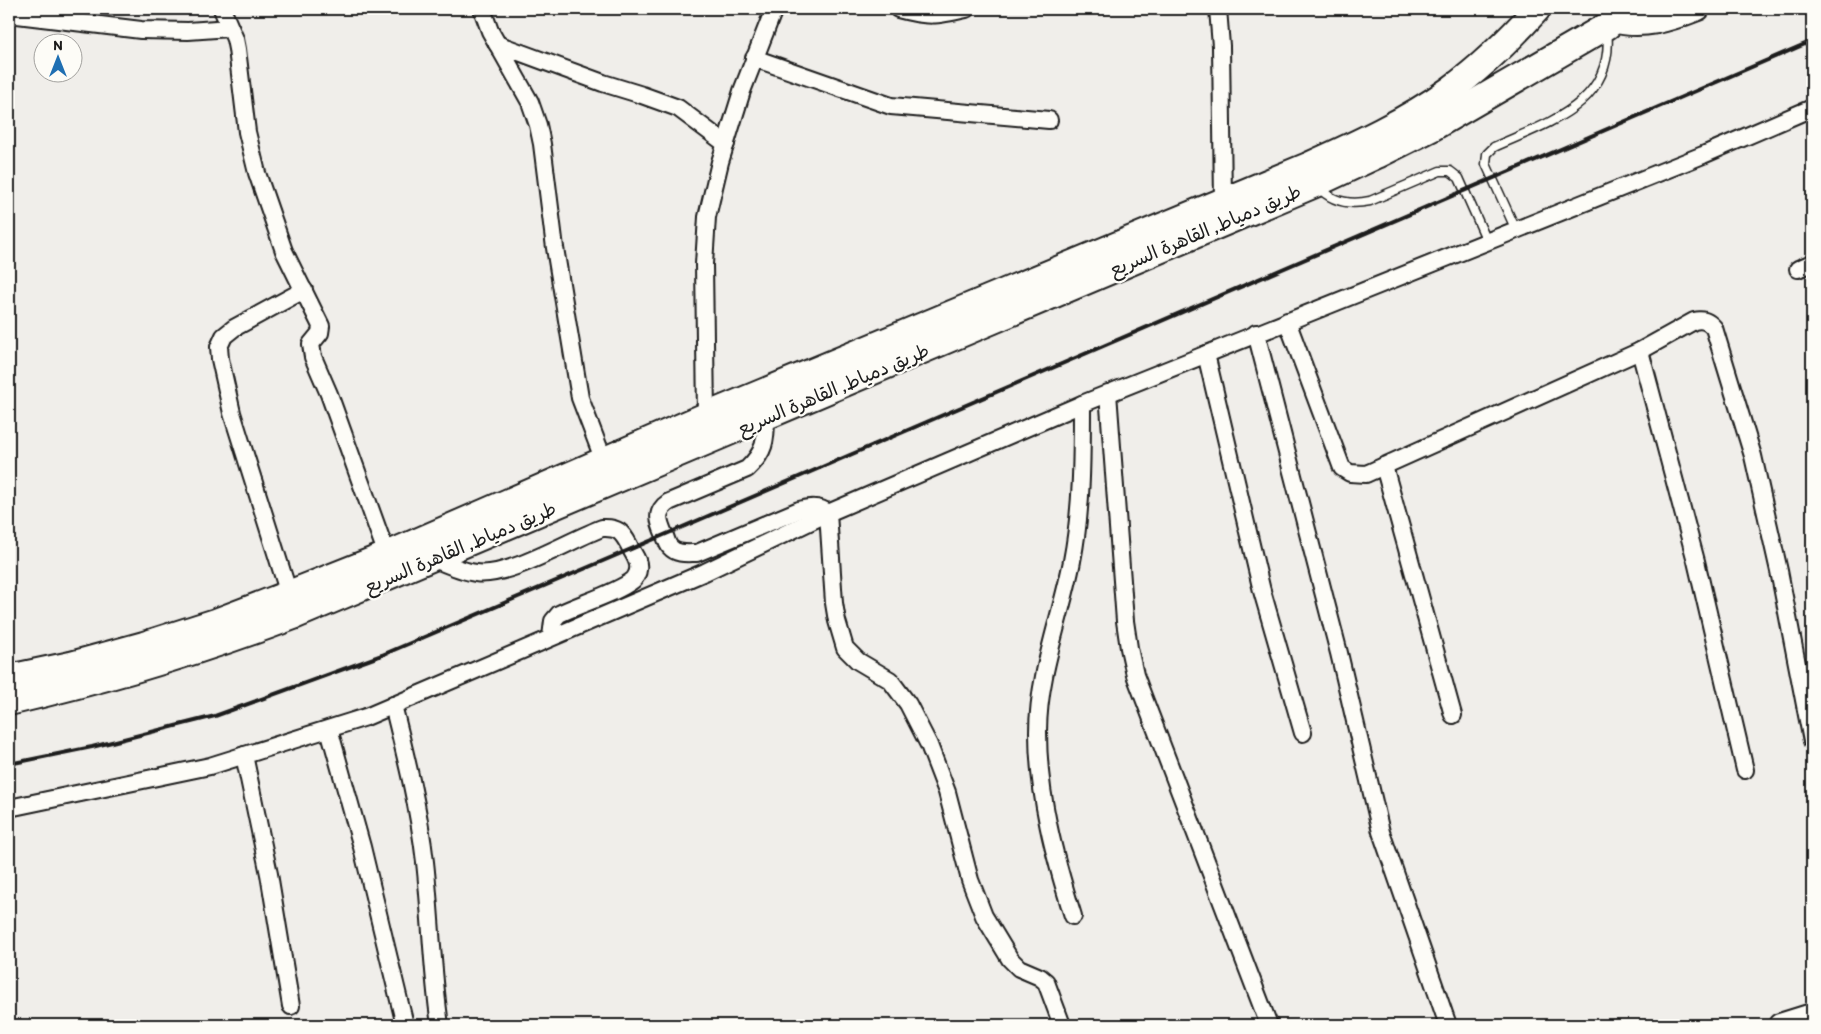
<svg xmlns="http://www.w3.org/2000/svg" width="1821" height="1034" viewBox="0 0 1821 1034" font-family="Itim,'Playpen Sans Arabic',sans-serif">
<rect width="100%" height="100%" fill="#f0eeea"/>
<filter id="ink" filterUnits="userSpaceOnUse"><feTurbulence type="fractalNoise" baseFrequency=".02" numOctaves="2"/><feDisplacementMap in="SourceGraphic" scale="10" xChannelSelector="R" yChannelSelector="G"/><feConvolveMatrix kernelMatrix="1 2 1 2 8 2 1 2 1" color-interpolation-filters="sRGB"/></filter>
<g filter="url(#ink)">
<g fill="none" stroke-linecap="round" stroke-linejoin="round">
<defs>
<g id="service">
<path d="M1318 187C1332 202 1351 205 1370 201L1440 171H1450L1459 178 1487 241"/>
<path d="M1516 230 1486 164 1487 154 1494 147C1547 123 1616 104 1607 30"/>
</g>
<g id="minor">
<polyline points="222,9 235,39 237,49 247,132 257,173 284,251 321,326 320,333 311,344 313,357 329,394 387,555"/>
<polyline points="482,9 490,31 530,102 538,125 542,144 555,248 580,398 604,461"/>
<path d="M898 9C928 17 936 16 966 9"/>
<polyline points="1218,9 1221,46 1223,202"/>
<polyline points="9,14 141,30 188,31 230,28"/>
<polyline points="497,44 603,83 642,95 678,108 726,144"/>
<polyline points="754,58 891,106 1049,120"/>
<polyline points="1798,269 1812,263"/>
<path d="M1287 321 1342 468 1350 473 1366 474 1640 351 1694 321C1703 319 1708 321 1714 328L1753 456 1779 571 1812 741"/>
<polyline points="1256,333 1339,653 1381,832 1448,1025"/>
<polyline points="1640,351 1696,561 1745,770"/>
<polyline points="1206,354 1262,591 1303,733"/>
<polyline points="1108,393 1125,621 1129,648 1135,675 1269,1025"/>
<polyline points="706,416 704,264 707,217 720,162 742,91 774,9"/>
<path d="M766 417C766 441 765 452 747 469L669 502C654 512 659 522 665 536 666 539 668 545 670 547 677 555 688 553 697 553L799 510C809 507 820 506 828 513L834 603 837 621 845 648 858 661 890 680 908 704 929 745 947 792 970 880 984 916 1010 959 1019 968 1040 977 1046 982 1062 1025"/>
<polyline points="1384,466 1453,715"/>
<path d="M432 558C446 564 461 571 476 573 508 578 570 540 602 528 618 527 622 532 629 545 632 553 640 560 638 570 638 573 635 578 633 580 617 593 579 604 559 614L553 621 551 637"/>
<polyline points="289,594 232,413 220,359 219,347 224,336 234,328 304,290"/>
<path d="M393 705C406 757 419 809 425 862 431 916 432 971 440 1025"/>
<polyline points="329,729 362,847 405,1025"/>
<polyline points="244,755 269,874 291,1006"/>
<polyline points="9,808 210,766 366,717 705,572 828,513 1082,404 1703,155 1812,108"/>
<path d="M1073 916C1054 856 1038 795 1038 732 1038 674 1061 618 1072 561 1082 509 1082 457 1082 404"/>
</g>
<g id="secondary">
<path d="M1613 21C1643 29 1670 20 1698 9"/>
<polyline points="1780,1025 1812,1015"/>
</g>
<g id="trunk">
<path d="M9 678 71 665 144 645 216 622 289 594 387 555 706 416 1308 166C1357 144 1407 121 1450 90 1483 66 1511 38 1537 9"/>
<path d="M9 702C107 679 202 651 296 615L1315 184 1377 155 1433 127 1607 26 1627 9"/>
</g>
</defs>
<!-- service casing -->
<use href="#service" stroke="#1c1c1c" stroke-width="11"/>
<!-- minor casing -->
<use href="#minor" stroke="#1c1c1c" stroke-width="20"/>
<!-- secondary casing -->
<use href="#secondary" stroke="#1c1c1c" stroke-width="26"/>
<!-- trunk casing -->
<use href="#trunk" stroke="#1c1c1c" stroke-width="30"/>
<!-- service -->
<use href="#service" stroke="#fdfcf7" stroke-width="8"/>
<!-- minor -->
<use href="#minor" stroke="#fdfcf7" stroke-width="16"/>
<!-- secondary -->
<use href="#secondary" stroke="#fdfcf7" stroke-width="22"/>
<!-- trunk -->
<use href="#trunk" stroke="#fdfcf7" stroke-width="26"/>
<!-- rail -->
<polyline stroke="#1c1c1c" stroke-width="4" points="9,764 92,747 215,716 382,655 664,535 1812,41"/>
</g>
</g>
<g text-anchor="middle" stroke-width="4.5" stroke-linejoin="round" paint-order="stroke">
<!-- street labels -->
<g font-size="19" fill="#1c1c1c" stroke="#fdfcf7">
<text transform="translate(1205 230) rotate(-23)" y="7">طريق دمياط, القاهرة السريع</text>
<text transform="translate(833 389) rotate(-23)" y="7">طريق دمياط, القاهرة السريع</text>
<text transform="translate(460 547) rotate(-23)" y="7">طريق دمياط, القاهرة السريع</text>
</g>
</g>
<!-- margin -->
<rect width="1821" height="1034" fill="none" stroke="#fdfcf7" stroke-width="30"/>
<rect x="15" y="15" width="1791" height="1004" fill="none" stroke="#1c1c1c" stroke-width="2" filter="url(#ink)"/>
<!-- north arrow -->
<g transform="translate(58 58)"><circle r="24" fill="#fdfcf7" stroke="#a3a29f"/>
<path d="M0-4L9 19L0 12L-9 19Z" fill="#1f6fb2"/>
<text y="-8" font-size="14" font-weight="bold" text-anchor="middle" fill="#1c1c1c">N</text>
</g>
</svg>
